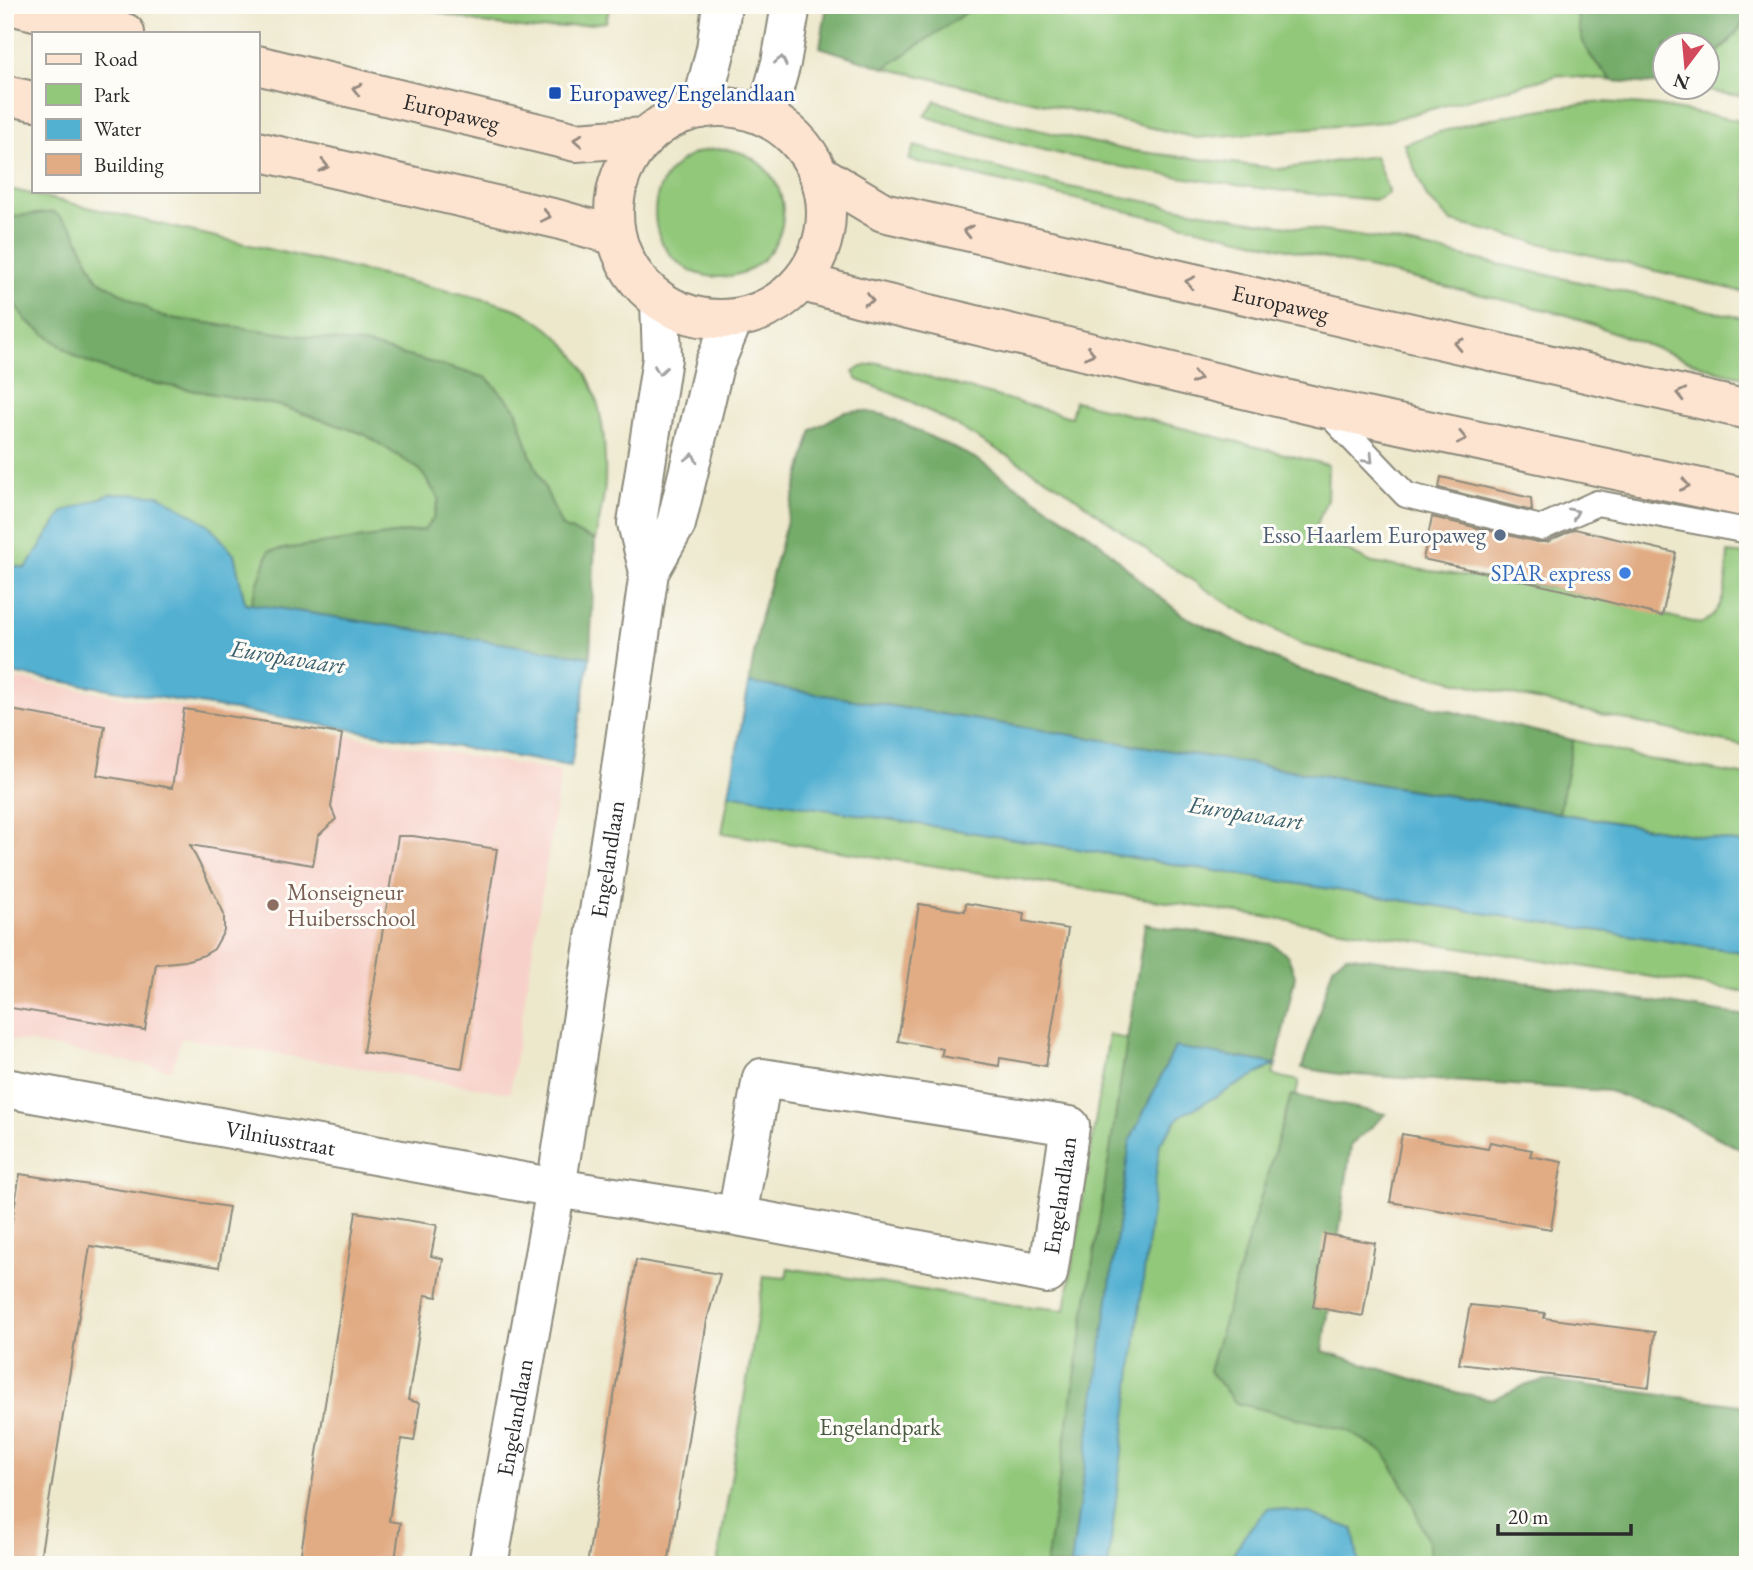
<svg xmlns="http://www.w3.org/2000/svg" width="1753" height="1570" viewBox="0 0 1753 1570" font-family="'EB Garamond',serif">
<rect width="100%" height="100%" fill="#fdfcf7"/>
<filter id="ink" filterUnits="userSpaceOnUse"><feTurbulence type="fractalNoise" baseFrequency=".0143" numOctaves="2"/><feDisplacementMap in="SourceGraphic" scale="14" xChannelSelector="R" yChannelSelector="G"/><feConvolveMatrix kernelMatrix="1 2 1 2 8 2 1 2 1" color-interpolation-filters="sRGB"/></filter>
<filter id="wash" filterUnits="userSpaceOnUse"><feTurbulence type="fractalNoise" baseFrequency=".00686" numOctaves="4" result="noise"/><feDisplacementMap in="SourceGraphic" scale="28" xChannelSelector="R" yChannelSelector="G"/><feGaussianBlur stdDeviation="1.57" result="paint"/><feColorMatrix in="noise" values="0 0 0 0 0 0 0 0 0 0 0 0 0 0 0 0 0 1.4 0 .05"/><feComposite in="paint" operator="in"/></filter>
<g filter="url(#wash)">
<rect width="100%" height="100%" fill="#ede8cc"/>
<!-- built -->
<polygon fill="#f7d1c9" points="14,678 561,772 510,1093 181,1038 172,1070 5,1038 5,733"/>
<!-- green -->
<g fill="#92c87a" stroke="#5e7a52" stroke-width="2">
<polygon points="407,5 610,5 606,22 536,30 482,23"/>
<path d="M977 5H1577C1578 43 1587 55 1613 81L1559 75 1383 122 1197 138 885 68Z"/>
<polygon points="1748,12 1748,97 1684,88 1708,88 1708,60 1729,43"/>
<path d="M936 101 995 120 1126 150 1280 169 1375 156 1389 193 1377 200C1222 187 1073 166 925 116Z"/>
<path d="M1604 102 1657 106 1748 122V293L1452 222 1427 198 1404 144C1468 120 1536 108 1604 102Z"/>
<polygon points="914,146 1059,185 1245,220 1393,241 1748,319 1748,378 1717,371 1567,315 909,160"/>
<circle cx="719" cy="213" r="64"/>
<path d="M5 188 479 298C494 302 511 306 525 313 593 351 607 409 605 482 604 501 599 522 595 540L562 527 530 454 516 409 487 378 368 345 162 317 97 279 73 229 16 216 5 225Z"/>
<polygon points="5,291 27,321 78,358 131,379 281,406 364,434 421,470 439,499 434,517 425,530 269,551 251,604 245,603 234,553 63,512 26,568 5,565"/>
<path d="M878 363 1071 417 1075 401 1328 465 1327 499 1313 534 1372 563 1555 588 1701 624C1728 609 1726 581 1728 553L1748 555V747L1491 690 1303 645 1233 607 1155 556 1064 489 957 426 906 399 858 380 853 372 861 367Z"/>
<polygon points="1573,740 1647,759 1748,776 1748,844 1559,813"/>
<polygon points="729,794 1469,911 1748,953 1748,992 722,833"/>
<polygon points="1109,1035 1262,1072 1276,1064 1273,1075 1299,1081 1236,1380 1736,1565 717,1565 764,1276 786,1278 788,1268 1014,1305 1065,1310"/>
</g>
<!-- forest -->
<g fill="#75ac6a" stroke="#506c4a" stroke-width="2">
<polygon points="827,5 977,5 885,68 820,47"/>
<path d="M1577 5H1748C1748 27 1723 48 1708 60V46H1666L1665 85 1613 81C1587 55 1578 43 1577 5Z"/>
<polygon points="54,212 73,228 97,279 162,317 368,345 487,378 516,409 530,454 562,527 595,540 590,657 251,604 269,551 424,530 434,517 439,499 420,470 364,434 281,406 131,379 78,358 27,321 5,291 5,225 16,216"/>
<polygon points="862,411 885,415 975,458 1097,540 1146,586 1184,616 1248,647 1297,669 1403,700 1573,740 1559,813 749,683 761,615 812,430 844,412"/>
<polygon points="1145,924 1272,944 1288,956 1295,976 1276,1064 1175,1047 1130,1141 1071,1565 1046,1565"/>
<polygon points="1346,955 1748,1016 1748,1153 1676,1116 1609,1091 1339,1074 1302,1068 1333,966"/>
<polygon points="1291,1095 1386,1114 1351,1145 1323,1351 1459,1393 1493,1399 1521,1387 1544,1380 1748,1406 1746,1565 1430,1565 1429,1545 1410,1497 1385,1453 1346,1430 1236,1403 1209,1371"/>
</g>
<!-- water -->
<g fill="#52b0d1" stroke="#3e6e7e" stroke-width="2">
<polygon points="111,494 159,495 208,524 234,554 245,603 590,657 571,766 5,672 5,565 26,568 63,512"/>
<polygon points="749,683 1748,844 1748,953 1469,911 729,794"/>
<polygon points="1175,1047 1276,1064 1180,1116 1160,1143 1108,1565 1071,1565 1130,1141"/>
<polygon points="1268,1508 1309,1513 1353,1529 1359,1565 1227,1565 1245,1534"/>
</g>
<g id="blocks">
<!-- building -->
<g fill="#e1ac84">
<polygon points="1441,477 1531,498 1532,511 1439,488"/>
<polygon points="1432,517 1537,542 1547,542 1575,529 1676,553 1662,616 1563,590 1423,559"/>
<polygon points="5,709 105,726 97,775 172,788 184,709 342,734 331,807 336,819 318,836 313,865 190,845 221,907 224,915 224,931 214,949 204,955 185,961 156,964 145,1030 5,1007"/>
<polygon points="398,836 413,836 497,849 462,1068 363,1052"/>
<polygon points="966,903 1024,913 1023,921 1068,929 1046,1066 1000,1058 999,1066 941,1056 943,1049 898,1041 919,904 965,911"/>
<polygon points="1402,1134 1488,1149 1490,1142 1532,1150 1530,1156 1562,1162 1551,1229 1390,1202"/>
<polygon points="20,1174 229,1207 219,1267 90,1246 39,1565 5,1565 5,1260"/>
<polygon points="356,1212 437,1225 431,1256 443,1259 437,1297 425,1295 408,1400 420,1403 414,1441 402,1439 394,1487 389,1521 400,1523 395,1561 382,1559 381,1565 299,1565"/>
<polygon points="1325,1234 1375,1243 1363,1316 1313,1307"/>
<polygon points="636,1260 720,1274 707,1320 668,1565 587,1565"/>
<polygon points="1470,1305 1545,1313 1544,1318 1655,1332 1649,1387 1459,1364"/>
</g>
</g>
</g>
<g filter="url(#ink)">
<use href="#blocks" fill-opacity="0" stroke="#8c8a7c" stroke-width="2"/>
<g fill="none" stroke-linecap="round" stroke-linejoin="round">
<defs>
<polyline id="lane" points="1324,409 1406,495 1541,528 1597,503 1748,531"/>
<g id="street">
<polyline points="701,109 716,49 722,5"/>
<polyline points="766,116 781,63 791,5"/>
<polyline points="649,572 637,523 662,358 660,302"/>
<path id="s1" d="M5 1088 556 1188 737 1216 1048 1274 1070 1126 762 1078 737 1216"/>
<path id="s2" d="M488 1565 556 1188 618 790 649 572 676 524 714 365 733 320"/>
</g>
<g id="secondary">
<polyline points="10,5 125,33"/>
<path id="s3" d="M257 65 576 142 646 137"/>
<polyline points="5,95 33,101"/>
<circle cx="720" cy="213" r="106"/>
<polyline points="257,151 557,219 616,236"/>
<path id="s4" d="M821 175 883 212 1748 410"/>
<polyline points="803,282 858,297 1323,408 1748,498"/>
</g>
</defs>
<!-- lane casing -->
<use href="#lane" stroke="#8c8a7c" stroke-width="28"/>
<!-- street casing -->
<use href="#street" stroke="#8c8a7c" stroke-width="42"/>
<!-- secondary casing -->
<use href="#secondary" stroke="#8c8a7c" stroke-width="42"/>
<!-- lane -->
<use href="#lane" stroke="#fff" stroke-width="24"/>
<!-- street -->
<use href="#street" stroke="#fff" stroke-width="38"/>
<!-- secondary -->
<use href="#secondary" stroke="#fde4d1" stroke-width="38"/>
</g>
<!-- one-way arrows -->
<defs><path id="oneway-chevron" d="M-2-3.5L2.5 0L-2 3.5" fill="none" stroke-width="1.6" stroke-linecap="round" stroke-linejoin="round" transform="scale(1.75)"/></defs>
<g stroke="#a0a0a0">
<use href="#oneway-chevron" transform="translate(781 61) rotate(-78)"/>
<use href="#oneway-chevron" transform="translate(660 370) rotate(98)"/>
<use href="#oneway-chevron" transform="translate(692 458) rotate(-77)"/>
<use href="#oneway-chevron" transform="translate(1369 459) rotate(46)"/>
<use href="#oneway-chevron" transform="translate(1574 513) rotate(-24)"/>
</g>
<g stroke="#94887e">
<use href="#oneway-chevron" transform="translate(357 89) rotate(-166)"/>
<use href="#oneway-chevron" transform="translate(578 140) rotate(-177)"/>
<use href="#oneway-chevron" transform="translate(324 166) rotate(13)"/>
<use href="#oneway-chevron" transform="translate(546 216) rotate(13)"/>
<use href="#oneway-chevron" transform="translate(968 231) rotate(-167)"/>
<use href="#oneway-chevron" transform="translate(1190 282) rotate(-167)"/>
<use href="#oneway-chevron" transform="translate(869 300) rotate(14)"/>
<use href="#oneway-chevron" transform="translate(1459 344) rotate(-167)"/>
<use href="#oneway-chevron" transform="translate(1090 353) rotate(14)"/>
<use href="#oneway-chevron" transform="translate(1196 378) rotate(13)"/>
<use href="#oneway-chevron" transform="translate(1681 394) rotate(-167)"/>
<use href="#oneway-chevron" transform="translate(1462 438) rotate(12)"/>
<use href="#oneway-chevron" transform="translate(1685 485) rotate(12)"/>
</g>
</g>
<!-- markers -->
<rect fill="#1a4fb4" stroke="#fdfcf7" stroke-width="2.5" x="548" y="86" width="14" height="14" rx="3.5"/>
<circle fill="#5c6f8a" stroke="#fdfcf7" stroke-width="2.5" cx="1500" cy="535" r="7"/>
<circle fill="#3f7fe0" stroke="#fdfcf7" stroke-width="2.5" cx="1625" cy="573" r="7"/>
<circle fill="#8d6e63" stroke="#fdfcf7" stroke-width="2.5" cx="273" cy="905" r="7"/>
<g text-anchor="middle" stroke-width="6" stroke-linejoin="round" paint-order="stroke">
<!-- transit labels -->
<g font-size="23" fill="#164399" stroke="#fdfcf7" text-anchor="start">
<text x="569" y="101">Europaweg/Engelandlaan</text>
</g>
<!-- street labels -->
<g font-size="23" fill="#2b2b2b" stroke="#fdfcf7">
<text dy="8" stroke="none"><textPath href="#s3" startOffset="200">Europaweg</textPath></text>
<text dy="8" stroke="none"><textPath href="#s4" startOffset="480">Europaweg</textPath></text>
<text dy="8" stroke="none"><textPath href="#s2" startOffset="716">Engelandlaan</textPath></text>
<text dy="8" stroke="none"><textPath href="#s1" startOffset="280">Vilniusstraat</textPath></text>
<text dy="8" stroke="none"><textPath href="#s1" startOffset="1139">Engelandlaan</textPath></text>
<text dy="8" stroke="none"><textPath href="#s2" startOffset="150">Engelandlaan</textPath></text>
</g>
<!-- service labels -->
<g font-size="23" fill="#4e5e75" stroke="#fdfcf7" text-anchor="end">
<text x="1486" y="543">Esso Haarlem Europaweg</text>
</g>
<!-- shop labels -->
<g font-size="23" fill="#366cbe" stroke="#fdfcf7" text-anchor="end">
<text x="1611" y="581">SPAR express</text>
</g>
<!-- education labels -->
<g font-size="23" fill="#785e54" stroke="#fdfcf7" text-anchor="start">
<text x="287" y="900">Monseigneur<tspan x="287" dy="26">Huibersschool</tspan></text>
</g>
<!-- park labels -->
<g font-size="23" fill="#4a5a43" stroke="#fdfcf7">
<text x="880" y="1435">Engelandpark</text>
</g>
<!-- water labels -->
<g font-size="24" font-style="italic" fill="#3b606d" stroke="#fdfcf7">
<text transform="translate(288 657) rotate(9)" y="8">Europavaart</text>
<text transform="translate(1246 813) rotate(9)" y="8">Europavaart</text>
</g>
</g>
<!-- margin -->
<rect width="1753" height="1570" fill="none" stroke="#fdfcf7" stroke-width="28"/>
<!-- legend -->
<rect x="32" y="32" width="228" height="161" fill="#fdfcf7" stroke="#a9a8a5" stroke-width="2"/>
<rect x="46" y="54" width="35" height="10" fill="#fde4d1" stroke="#a9a8a5" stroke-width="2"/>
<text x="94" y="66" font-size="21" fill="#2b2b2b">Road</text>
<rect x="46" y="84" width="35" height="21" fill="#92c87a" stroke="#a9a8a5" stroke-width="2"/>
<text x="94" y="102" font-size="21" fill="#2b2b2b">Park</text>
<rect x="46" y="119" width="35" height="21" fill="#52b0d1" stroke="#a9a8a5" stroke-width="2"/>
<text x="94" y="136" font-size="21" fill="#2b2b2b">Water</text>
<rect x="46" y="154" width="35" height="21" fill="#e1ac84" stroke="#a9a8a5" stroke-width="2"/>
<text x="94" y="172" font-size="21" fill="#2b2b2b">Building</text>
<!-- north arrow -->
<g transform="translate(1686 66) rotate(196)"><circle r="33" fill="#fdfcf7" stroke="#a9a8a5" stroke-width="2"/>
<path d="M0-5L12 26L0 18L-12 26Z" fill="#d1495b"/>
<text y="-10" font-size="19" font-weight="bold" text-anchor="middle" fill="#2b2b2b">N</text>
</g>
<!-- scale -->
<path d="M1498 1524v10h133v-10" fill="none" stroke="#2b2b2b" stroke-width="3.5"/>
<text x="1508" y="1524" font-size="21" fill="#2b2b2b" stroke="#fdfcf7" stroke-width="5" paint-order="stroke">20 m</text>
</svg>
